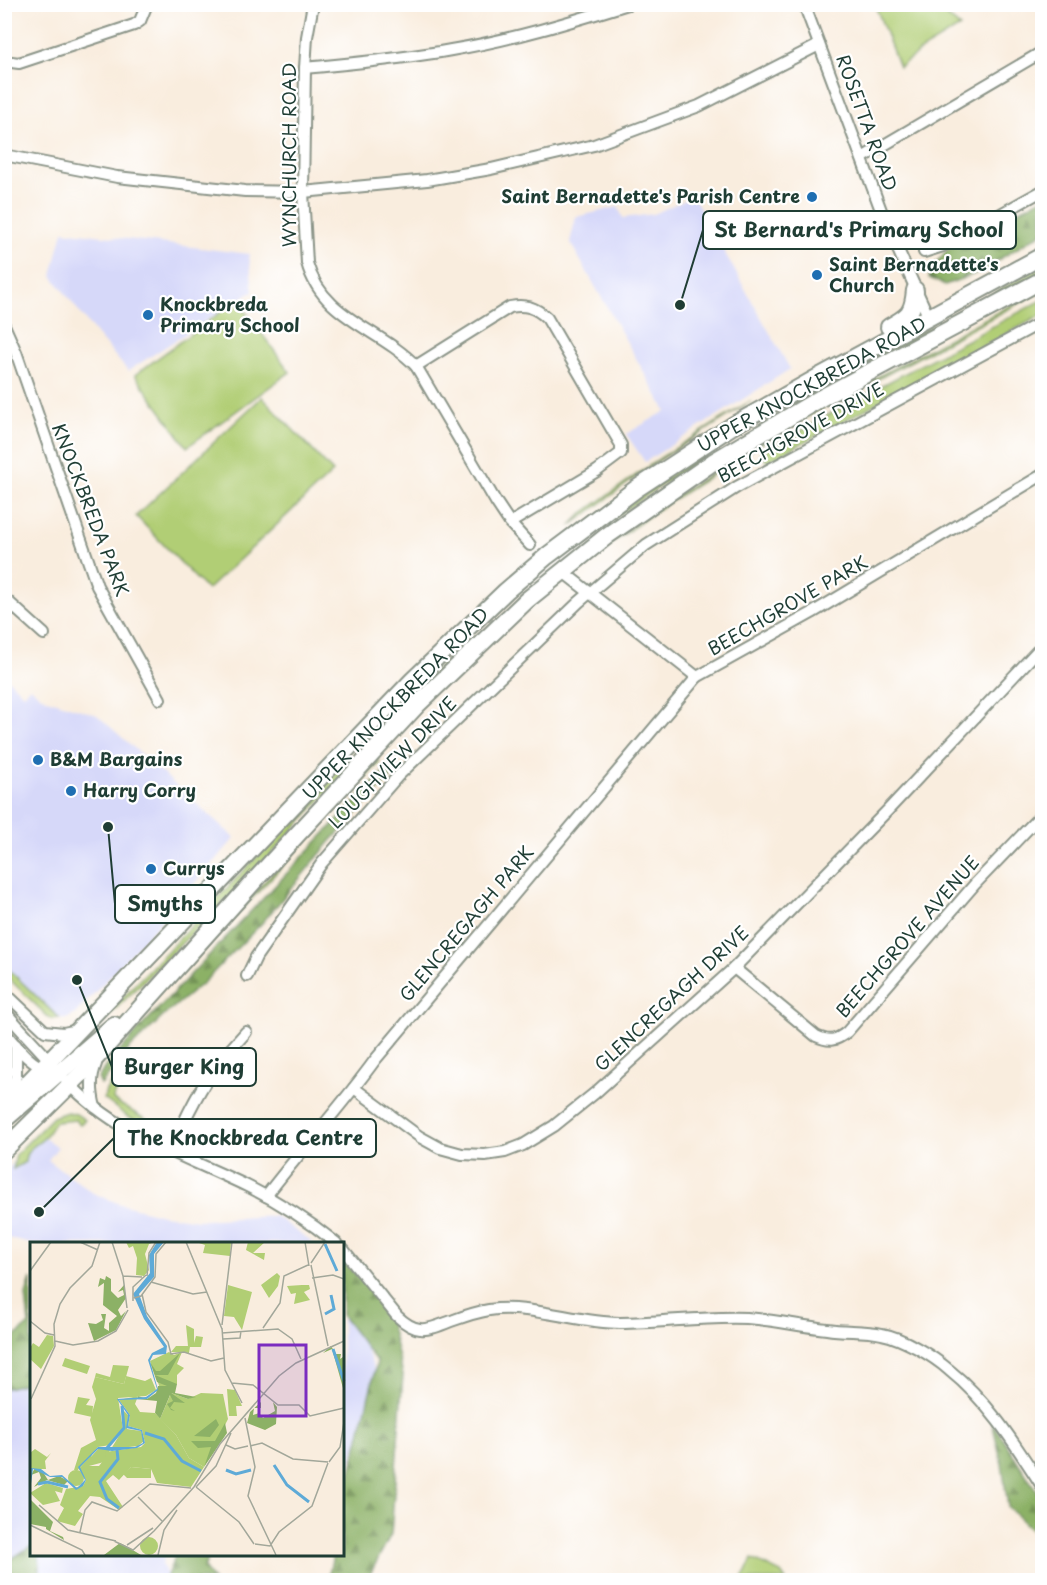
<svg xmlns="http://www.w3.org/2000/svg" width="1047" height="1585" viewBox="0 0 1047 1585" font-family="'Playpen Sans',sans-serif">
<defs>
<pattern id="forest-firs" width="22" height="20" patternUnits="userSpaceOnUse" patternTransform="scale(1.5)"><rect width="22" height="20" fill="#8cb166"/><path d="M5 1l3.5 6h-7zM16 11l3.5 6h-7z" fill="#729155"/></pattern>
</defs>
<rect width="100%" height="100%" fill="#fff"/>
<filter id="ink" filterUnits="userSpaceOnUse"><feTurbulence type="fractalNoise" baseFrequency=".0167" numOctaves="2"/><feDisplacementMap in="SourceGraphic" scale="12" xChannelSelector="R" yChannelSelector="G"/><feConvolveMatrix kernelMatrix="1 2 1 2 8 2 1 2 1" color-interpolation-filters="sRGB"/></filter>
<filter id="wash" filterUnits="userSpaceOnUse"><feTurbulence type="fractalNoise" baseFrequency=".008" numOctaves="4" result="noise"/><feDisplacementMap in="SourceGraphic" scale="24" xChannelSelector="R" yChannelSelector="G"/><feGaussianBlur stdDeviation="1.35" result="paint"/><feColorMatrix in="noise" values="0 0 0 0 0 0 0 0 0 0 0 0 0 0 0 0 0 1.4 0 .05"/><feComposite in="paint" operator="in"/></filter>
<g filter="url(#wash)">
<rect width="100%" height="100%" fill="#f9edde"/>
<!-- built -->
<g fill="#d6d8f9">
<polygon points="693,196 790,369 645,462 626,434 666,411 570,242 576,217 618,207 623,218 654,214"/>
<polygon points="63,231 249,254 253,292 244,296 128,371 96,334 52,276"/>
<polygon points="4,675 23,694 30,687 44,698 97,715 235,838 151,932 75,1014 66,1019 47,1016 5,976"/>
<polygon points="39,1135 58,1147 48,1160 93,1193 120,1204 163,1215 198,1220 275,1216 313,1243 31,1244 5,1237 5,1172"/>
<polygon points="342,1286 378,1379 350,1464 342,1467"/>
<polygon points="31,1332 32,1554 165,1554 162,1564 169,1580 5,1580 4,1355"/>
</g>
<!-- green -->
<g fill="#b1ce74" stroke="#688654" stroke-width="1.5">
<polygon points="875,5 933,5 960,27 923,49 899,67"/>
<polygon points="1042,267 1042,272 793,405 798,394 913,337"/>
<polygon points="1042,288 1042,291 781,431 660,508 592,558 657,507 790,424"/>
<polygon points="237,300 290,372 187,447 135,375"/>
<polygon points="1042,300 1042,315 767,462 761,453 853,401"/>
<polygon points="262,397 333,472 207,590 136,516"/>
<polygon points="751,401 658,461 570,526 583,513 660,458"/>
<path d="M776 408C706 456 634 501 567 554L563 556 561 555 630 500Z"/>
<polygon points="458,650 460,652 373,743 367,738"/>
<polygon points="363,744 368,748 262,864 68,1056 68,1053 179,939"/>
<polygon points="379,759 379,763 184,971 235,913"/>
<polygon points="4,965 59,1018 52,1019 47,1016 5,975"/>
<polygon points="123,1067 127,1067 130,1077 114,1094 113,1100 167,1132 165,1136 128,1117 104,1099 106,1090 120,1068"/>
<path d="M67 1112 76 1114 85 1120 80 1124 76 1120 55 1122C51 1127 48 1134 43 1139 34 1147 26 1148 25 1162L13 1169 16 1154 53 1117Z"/>
<polygon points="752,1559 781,1573 786,1580 742,1580"/>
</g>
<!-- forest -->
<g fill="url(#forest-firs)" stroke="#56774d" stroke-width="1.5">
<polygon points="1042,198 1042,233 977,273 945,285 929,278 931,269 947,250"/>
<polygon points="386,769 392,776 331,841 262,923 204,982 168,1012 128,1050 101,1085 98,1078 105,1068 138,1030"/>
<polygon points="342,1261 373,1292 388,1313 403,1375 391,1534 367,1580 328,1580 333,1554 342,1554 342,1509 377,1362 342,1316"/>
<polygon points="31,1278 31,1399 27,1383 4,1389 5,1346 29,1324 26,1295"/>
<polygon points="992,1422 1042,1499 1042,1541 1008,1507 1002,1464"/>
<polygon points="31,1546 32,1554 39,1554 41,1580 5,1580 5,1563"/>
<polygon points="176,1554 209,1554 204,1568 213,1580 165,1580"/>
</g>
</g>
<g filter="url(#ink)">
<g fill="none" stroke-linecap="round" stroke-linejoin="round">
<defs>
<g id="minor">
<path d="M313 4 307 37 305 68 303 192 307 263C322 318 379 328 416 366L496 502 510 523 530 545"/>
<polyline points="804,4 885,221 929,318"/>
<polyline points="4,61 19,63 134,25 140,21 147,4"/>
<path d="M305 68C354 63 402 59 451 50 511 40 570 22 628 4"/>
<polyline points="4,155 117,177 245,191 303,192 427,180 491,169 594,145 699,106 819,45"/>
<polyline points="862,158 1042,52"/>
<polyline points="924,252 943,246 1042,191"/>
<polyline points="4,325 16,352 97,586 160,699"/>
<path d="M416 366 510 307C525 304 535 307 547 318L621 445V453L597 471 510 523"/>
<polyline points="562,571 697,677 812,613 1042,475"/>
<polyline points="4,598 44,634"/>
<path d="M734 968 816 1036C829 1042 836 1041 847 1032L975 884 1042 814"/>
<polyline points="247,976 256,957 322,863 398,776 579,602 646,545 737,487 1042,322"/>
<polyline points="4,992 45,1031 63,1033 78,1030"/>
<polyline points="4,1011 52,1063"/>
<path d="M4 1032C16 1045 30 1065 47 1069"/>
<path d="M66 1080C113 1133 185 1156 247 1186 279 1202 309 1221 336 1243"/>
<polyline points="354,1088 420,1137 440,1148 462,1154 485,1155 505,1152 523,1145 554,1126 595,1093 734,968 888,810 1042,646"/>
<polyline points="9,1099 16,1076 16,1045"/>
<path d="M95 1107C91 1092 90 1078 96 1064"/>
<path d="M171 1151C184 1120 198 1090 218 1064 226 1053 237 1043 246 1032"/>
<path d="M266 1196C301 1150 341 1107 375 1060L697 677"/>
<path d="M342 1248 397 1316C419 1337 429 1329 454 1320 465 1316 477 1312 489 1310 531 1304 577 1323 620 1323 662 1323 704 1316 747 1318 774 1320 800 1326 827 1329 845 1332 864 1330 882 1334 903 1338 933 1356 949 1370 989 1402 1015 1444 1042 1486"/>
</g>
<g id="highway">
<path d="M889 327C909 316 913 313 915 290"/>
<polyline points="4,1108 413,680 506,591 547,556 636,489 732,426 815,379 1042,256"/>
<polyline points="4,1120 114,1025"/>
<polyline points="4,1150 84,1071 256,879 417,705 527,600 608,535 713,462 821,398 1042,280"/>
</g>
</defs>
<!-- minor casing -->
<use href="#minor" stroke="#8c9589" stroke-width="14"/>
<!-- highway casing -->
<use href="#highway" stroke="#8c9589" stroke-width="20"/>
<!-- minor -->
<use href="#minor" stroke="#fff" stroke-width="10"/>
<!-- highway -->
<use href="#highway" stroke="#fff" stroke-width="16"/>
</g>
</g>
<!-- markers -->
<g fill="#1f6fb2" stroke="#fff" stroke-width="2">
<circle cx="812" cy="197" r="6"/>
<circle cx="817" cy="275" r="6"/>
<circle cx="148" cy="315" r="6"/>
<circle cx="38" cy="760" r="6"/>
<circle cx="71" cy="791" r="6"/>
<circle cx="151" cy="869" r="6"/>
</g>
<g text-anchor="middle" stroke-width="4.5" stroke-linejoin="round" paint-order="stroke">
<!-- street labels -->
<g font-size="18" fill="#1f3d34" stroke="#fff">
<text transform="translate(866 123) rotate(70)" y="6">ROSETTA ROAD</text>
<text transform="translate(290 155) rotate(-90)" y="6">WYNCHURCH ROAD</text>
<text transform="translate(812 385) rotate(-29)" y="6">UPPER KNOCKBREDA ROAD</text>
<text transform="translate(801 433) rotate(-29)" y="6">BEECHGROVE DRIVE</text>
<text transform="translate(90 510) rotate(69)" y="6">KNOCKBREDA PARK</text>
<text transform="translate(788 606) rotate(-30)" y="6">BEECHGROVE PARK</text>
<text transform="translate(396 704) rotate(-46)" y="6">UPPER KNOCKBREDA ROAD</text>
<text transform="translate(393 763) rotate(-46)" y="6">LOUGHVIEW DRIVE</text>
<text transform="translate(467 924) rotate(-50)" y="6">GLENCREGAGH PARK</text>
<text transform="translate(908 937) rotate(-49)" y="6">BEECHGROVE AVENUE</text>
<text transform="translate(672 999) rotate(-43)" y="6">GLENCREGAGH DRIVE</text>
</g>
<!-- poi labels -->
<g font-size="18" font-weight="bold" fill="#1f3d34" stroke="#fff" text-anchor="start">
<text x="800" y="203" text-anchor="end">Saint Bernadette's Parish Centre</text>
<text x="829" y="271">Saint Bernadette's<tspan x="829" dy="21">Church</tspan></text>
<text x="160" y="311">Knockbreda<tspan x="160" dy="21">Primary School</tspan></text>
<text x="50" y="766">B&amp;M Bargains</text>
<text x="83" y="797">Harry Corry</text>
<text x="163" y="875">Currys</text>
</g>
</g>
<!-- overview -->
<g transform="translate(30 1242)">
<rect width="314" height="314" fill="#f9edde"/>
<path d="M166 0H201L200 14 173 11 175 3ZM218 0H235L223 11H235L234 18 216 8ZM247 31 250 34 248 44 239 56 231 43ZM272 43H279L280 47 274 50 280 58 264 62 266 51 261 52 257 44ZM156 83 164 87V101L166 94 173 95 171 105H160L159 111 141 110 146 104H158ZM139 110 144 113 152 110 147 122 154 126 147 133V142L130 146 120 119ZM83 123 99 124 94 142 65 135 66 131 80 135ZM141 151 158 157 171 151 193 152 198 177 174 225 159 216 146 193 130 177ZM48 155 60 157 56 163 63 164 62 175 44 171ZM92 167 98 173 97 187 111 189 114 199 108 204 81 207 95 184ZM69 206 80 208 74 220 59 224V217ZM101 225 121 227V236H97L93 232ZM38 236a8 8 0 1 1 16 0a8 8 0 1 1-16 0ZM16 241 33 246 32 251 25 249 30 259 13 263 0 251Z" fill="#b1ce74"/>
<path d="M76 34 81 37V49L88 56 94 53 93 48 88 50 94 43 96 56 88 68 91 74 96 69 86 88 64 99 58 81 66 82 73 78 71 72H76L74 86 79 89V81L87 74 73 63 74 41 68 45 70 36 75 38ZM301 104 306 112H311L310 117 313 115V146L302 107 293 111ZM150 111 138 133H125L147 142 145 151 166 155 158 157 141 151 155 161 144 160 140 166 145 169 141 168 137 162 143 159 140 153 130 177 125 171 127 159 107 157 108 154 117 157 126 151 128 144H137L127 140 120 120 126 129H130ZM231 160V166H224L223 173 229 171 233 176 245 169 243 160 247 165 246 182 235 188 217 181 220 170ZM186 177 189 183 180 195 164 194ZM195 181 197 191 174 225 181 205 168 206 161 199H185ZM5 226 13 230 18 238 29 234 38 239 34 243 17 238 4 245 11 236 9 230 1 233ZM0 257 23 280 20 289 33 295 34 298 16 287V285L0 282ZM90 301 96 304 111 313H74Z" fill="#8cb166"/>
<path d="M197 147 205 148 212 164H206L207 174H199Z" fill="#b1ce74"/>
<path d="M96 0H125L119 2 115 12 119 28 114 34 106 33 107 16 103 4 99 6ZM198 43 222 50 212 88 204 75 194 74ZM17 93 23 94 24 104 11 127 0 117V106L3 101 9 105ZM35 116 60 124 57 132 32 124ZM96 134 115 139 121 136 126 148 116 154 88 156 93 187 80 203 68 205 47 229 44 228 51 206 66 198 60 178 66 157 62 145 65 135 94 142ZM108 154 105 162 110 170 125 171 146 193 159 216 174 225 161 245 127 241 121 227 101 225 89 238 83 233 76 239 93 265 89 268 70 255 60 254 48 269 53 272 45 284 27 279 34 266 30 263 36 247 53 244 56 238 49 227 62 212 59 224H69L76 215 75 210 111 205 115 201 112 188 98 184 100 173 89 158ZM5 207 17 215 21 211 15 219 16 227H0V211ZM110 304a9 9 0 1 1 18 0a9 9 0 1 1-18 0Z" fill="#b1ce74"/>
<path d="M127 0H134L124 12V35L109 52 117 74 137 104 136 112 123 113 120 119 128 148 117 157 89 158 100 173 98 184 112 188 115 201 107 206 82 209 68 207 50 225 56 238 53 244 46 248 32 235H20L3 227 0 249 1 226 11 227 20 234 32 233 47 246 55 238 48 225 68 205H105L113 201 111 189 96 186 98 173 87 157 116 155 127 147 118 118 122 111 134 105 114 77 103 52 120 31 119 13Z" fill="#5eaad7"/>
<path fill="none" stroke="#5eaad7" stroke-width="3" d="M295 2 307 29M295 72 304 67 301 53M303 107 314 139M115 191 134 197 152 219 171 229M77 206 94 186 92 164M87 208 88 217 70 240 77 257 89 266M244 223 257 243 279 260M196 228 206 232 221 228M8 242 17 240 38 245"/>
<path fill="none" stroke="#a2a79a" stroke-width="1.5" d="M50 0 68 8M82 0 93 34 97 66M156 0 192 87M275 0 279 24M281 21 295 0M281 23 298 104M0 29 21 0M93 34 112 35M117 34 119 11 126 0M282 36 303 33 314 37M121 40 163 52 177 50M112 52 116 70 138 100 141 112 154 110 181 119 194 116M104 56 111 54 125 35 126 12 136 0M103 59V45L116 33M0 79 15 91 24 93M192 83 202 0M192 86 195 128 212 161M233 86 250 61 254 34 278 23M192 91 248 87 262 97 271 117M193 97 210 96 211 89M25 99 43 103 68 99 86 89 98 68M202 141 223 143 248 163H269L280 174 314 166M1 157 25 104 24 82 30 62 40 46 62 24 70 0M215 176 225 225 218 254 246 313M196 203 205 207 218 204M220 204 232 201 263 217 298 220M299 220 310 205 314 180M166 245 186 224 201 191M166 245 209 280 224 302M108 255 132 279M9 263 38 288 86 299M0 283 52 308 55 313M50 290 55 268 62 260 87 269 120 242 161 246M84 299 103 308 124 289 164 245 190 202 249 134 266 121 314 99M225 302 240 304 249 290 282 264 298 221M97 303 123 286M128 313 134 288 147 268"/>
<path fill="#7b2cbf" fill-opacity="0.15" stroke="#7b2cbf" stroke-width="3" d="M229 103H276V174H229Z"/>
<rect width="314" height="314" fill="none" stroke="#1f3d34" stroke-width="3"/>
</g>
<!-- callouts -->
<path fill="none" stroke="#1f3d34" stroke-width="2" d="M680 305L703 230M108 827L115 904M77 980L112 1067M39 1212L114 1138"/>
<g fill="#1f3d34" stroke="#fff" stroke-width="2">
<circle cx="680" cy="305" r="6"/>
<circle cx="108" cy="827" r="6"/>
<circle cx="77" cy="980" r="6"/>
<circle cx="39" cy="1212" r="6"/>
</g>
<g fill="#fff" stroke="#1f3d34" stroke-width="2">
<rect x="703" y="211" width="313" height="38" rx="6"/>
<rect x="115" y="885" width="100" height="38" rx="6"/>
<rect x="112" y="1048" width="144" height="38" rx="6"/>
<rect x="114" y="1119" width="262" height="38" rx="6"/>
</g>
<g font-size="20" text-anchor="middle" font-weight="bold" fill="#1f3d34">
<text x="859" y="237">St Bernard's Primary School</text>
<text x="165" y="911">Smyths</text>
<text x="184" y="1074">Burger King</text>
<text x="245" y="1145">The Knockbreda Centre</text>
</g>
<!-- margin -->
<rect width="1047" height="1585" fill="none" stroke="#fff" stroke-width="24"/>
</svg>
